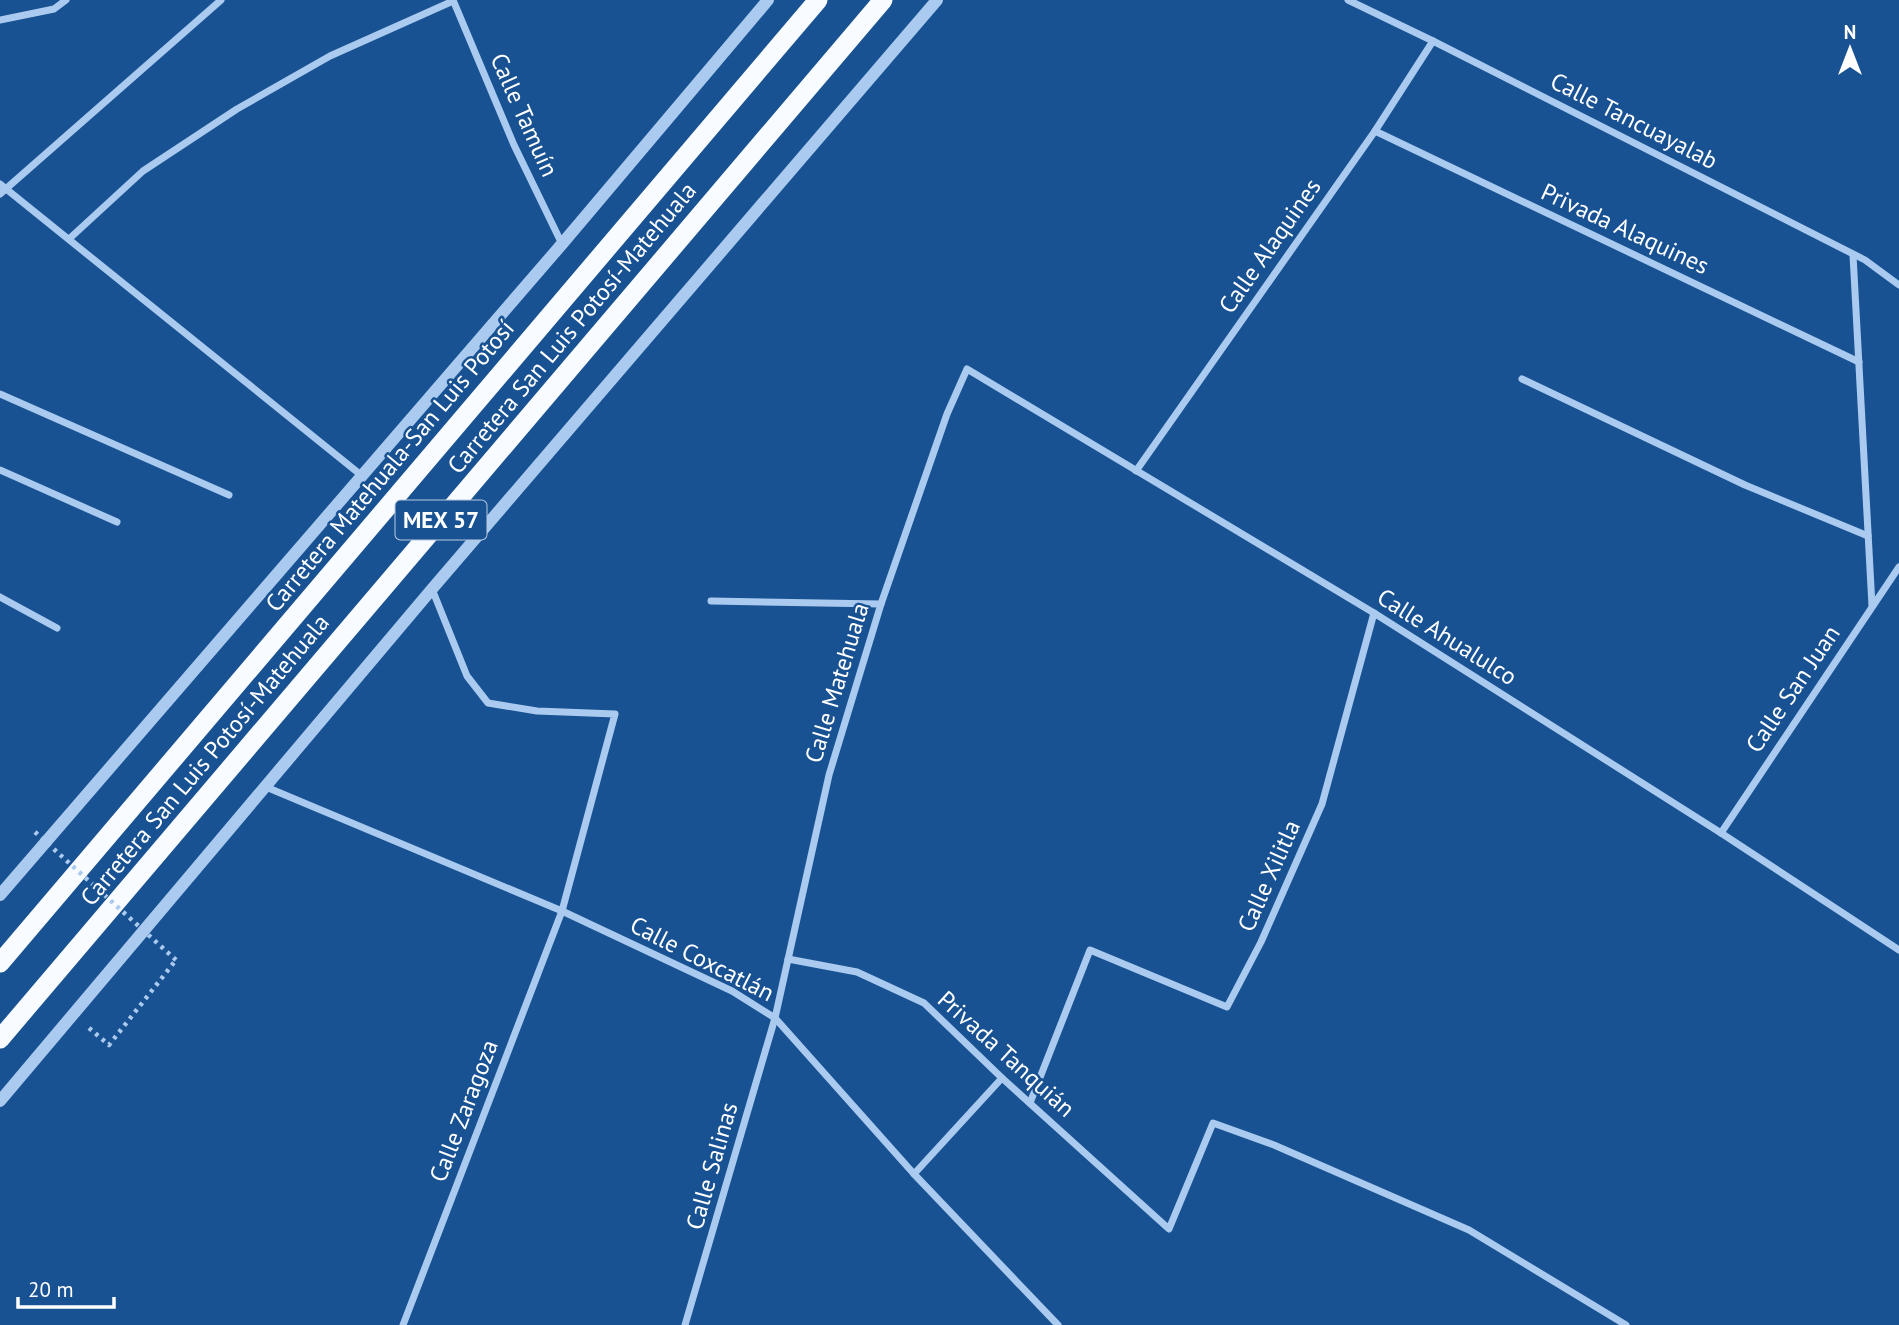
<svg xmlns="http://www.w3.org/2000/svg" width="1899" height="1325" viewBox="0 0 1899 1325" font-family="'PT Sans',sans-serif">
<rect width="100%" height="100%" fill="#195293"/>
<g fill="none" stroke-linecap="round" stroke-linejoin="round">
<!-- path -->
<polyline stroke="#aacbef" stroke-width="4.5" stroke-dasharray="3.5 5" stroke-linecap="butt" points="89,1028 109,1045 176,960"/>
<!-- minor -->
<g stroke="#aacbef" stroke-width="7">
<polyline points="453,0 514,145 562,244"/>
<polyline points="1348,0 1433,41 1865,260 1899,285"/>
<polyline points="0,20 54,9 66,0"/>
<polyline points="1375,131 1859,362"/>
<polyline points="0,184 361,475"/>
<polyline points="0,194 221,0"/>
<polyline points="69,239 143,171 237,109 330,56 453,1"/>
<polyline points="1853,255 1872,606"/>
<polyline points="1522,379 1745,485 1868,536"/>
<polyline points="0,394 229,495"/>
<polyline points="0,470 117,522"/>
<polyline points="1136,471 1375,131 1433,41"/>
<polyline points="0,597 57,628"/>
<polyline points="711,601 881,604"/>
<polyline points="266,787 562,911 732,991 775,1018 914,1174 1058,1325"/>
<polyline points="1721,833 1899,567"/>
<polyline points="788,959 857,972 924,1003 1002,1078 1169,1229 1213,1123 1274,1145 1469,1230 1626,1325"/>
<polyline points="1030,1103 1090,950 1227,1007 1261,942 1322,804 1374,613"/>
<polyline points="914,1174 1002,1078"/>
<polyline points="403,1325 562,911 615,714 537,711 488,703 467,676 432,589"/>
<polyline points="685,1325 775,1018 829,775 881,604 947,414 967,369 1374,613 1721,833 1899,950"/>
</g>
<!-- tertiary -->
<g stroke="#aacbef" stroke-width="12">
<polyline points="0,895 562,244 768,0"/>
<polyline points="0,1101 432,589 937,0"/>
</g>
<!-- trunk -->
<g stroke="#f8fbff" stroke-width="19">
<polyline points="0,963 818,0"/>
<polyline points="0,1039 883,0"/>
</g>
<!-- path-bridge -->
<polyline stroke="#aacbef" stroke-width="4.5" stroke-dasharray="3.5 5" stroke-linecap="butt" points="35,832 176,960"/>
</g>
<g text-anchor="middle" stroke-width="5" stroke-linejoin="round" paint-order="stroke">
<!-- shield labels -->
<rect fill="#195293" stroke="#bacbdf" stroke-width="2" x="395.5" y="500.5" width="91" height="39" rx="5"/>
<g font-size="23" font-weight="bold" fill="#fff">
<text x="441" y="528">MEX 57</text>
</g>
<!-- street labels -->
<g font-size="24" fill="#fff" stroke="#195293">
<text transform="translate(524 115) rotate(66)" y="8">Calle Tamuín</text>
<text transform="translate(1634 121) rotate(27)" y="8">Calle Tancuayalab</text>
<text transform="translate(1625 229) rotate(25)" y="8">Privada Alaquines</text>
<text transform="translate(1270 246) rotate(-55)" y="8">Calle Alaquines</text>
<text transform="translate(572 328) rotate(-50)" y="8">Carretera San Luis Potosí-Matehuala</text>
<text transform="translate(390 466) rotate(-50)" y="8">Carretera Matehuala-San Luis Potosí</text>
<text transform="translate(1447 637) rotate(32)" y="8">Calle Ahualulco</text>
<text transform="translate(837 683) rotate(-73)" y="8">Calle Matehuala</text>
<text transform="translate(1793 689) rotate(-56)" y="8">Calle San Juan</text>
<text transform="translate(205 760) rotate(-50)" y="8">Carretera San Luis Potosí-Matehuala</text>
<text transform="translate(1269 876) rotate(-66)" y="8">Calle Xilitla</text>
<text transform="translate(702 959) rotate(27)" y="8">Calle Coxcatlán</text>
<text transform="translate(1006 1054) rotate(42)" y="8">Privada Tanquián</text>
<text transform="translate(464 1111) rotate(-69)" y="8">Calle Zaragoza</text>
<text transform="translate(712 1166) rotate(-74)" y="8">Calle Salinas</text>
</g>
</g>
<!-- north arrow -->
<g transform="translate(1850 49)" stroke="#195293" stroke-width="5" paint-order="stroke">
<path d="M0-5L12 26L0 18L-12 26Z" fill="#ffffff"/>
<text y="-10" font-size="19" font-weight="bold" text-anchor="middle" fill="#ffffff">N</text>
</g>
<!-- scale -->
<path d="M18 1297v10h96v-10" fill="none" stroke="#ffffff" stroke-width="3.5"/>
<text x="28" y="1297" font-size="21" fill="#ffffff" stroke="#195293" stroke-width="5" paint-order="stroke">20 m</text>
</svg>
